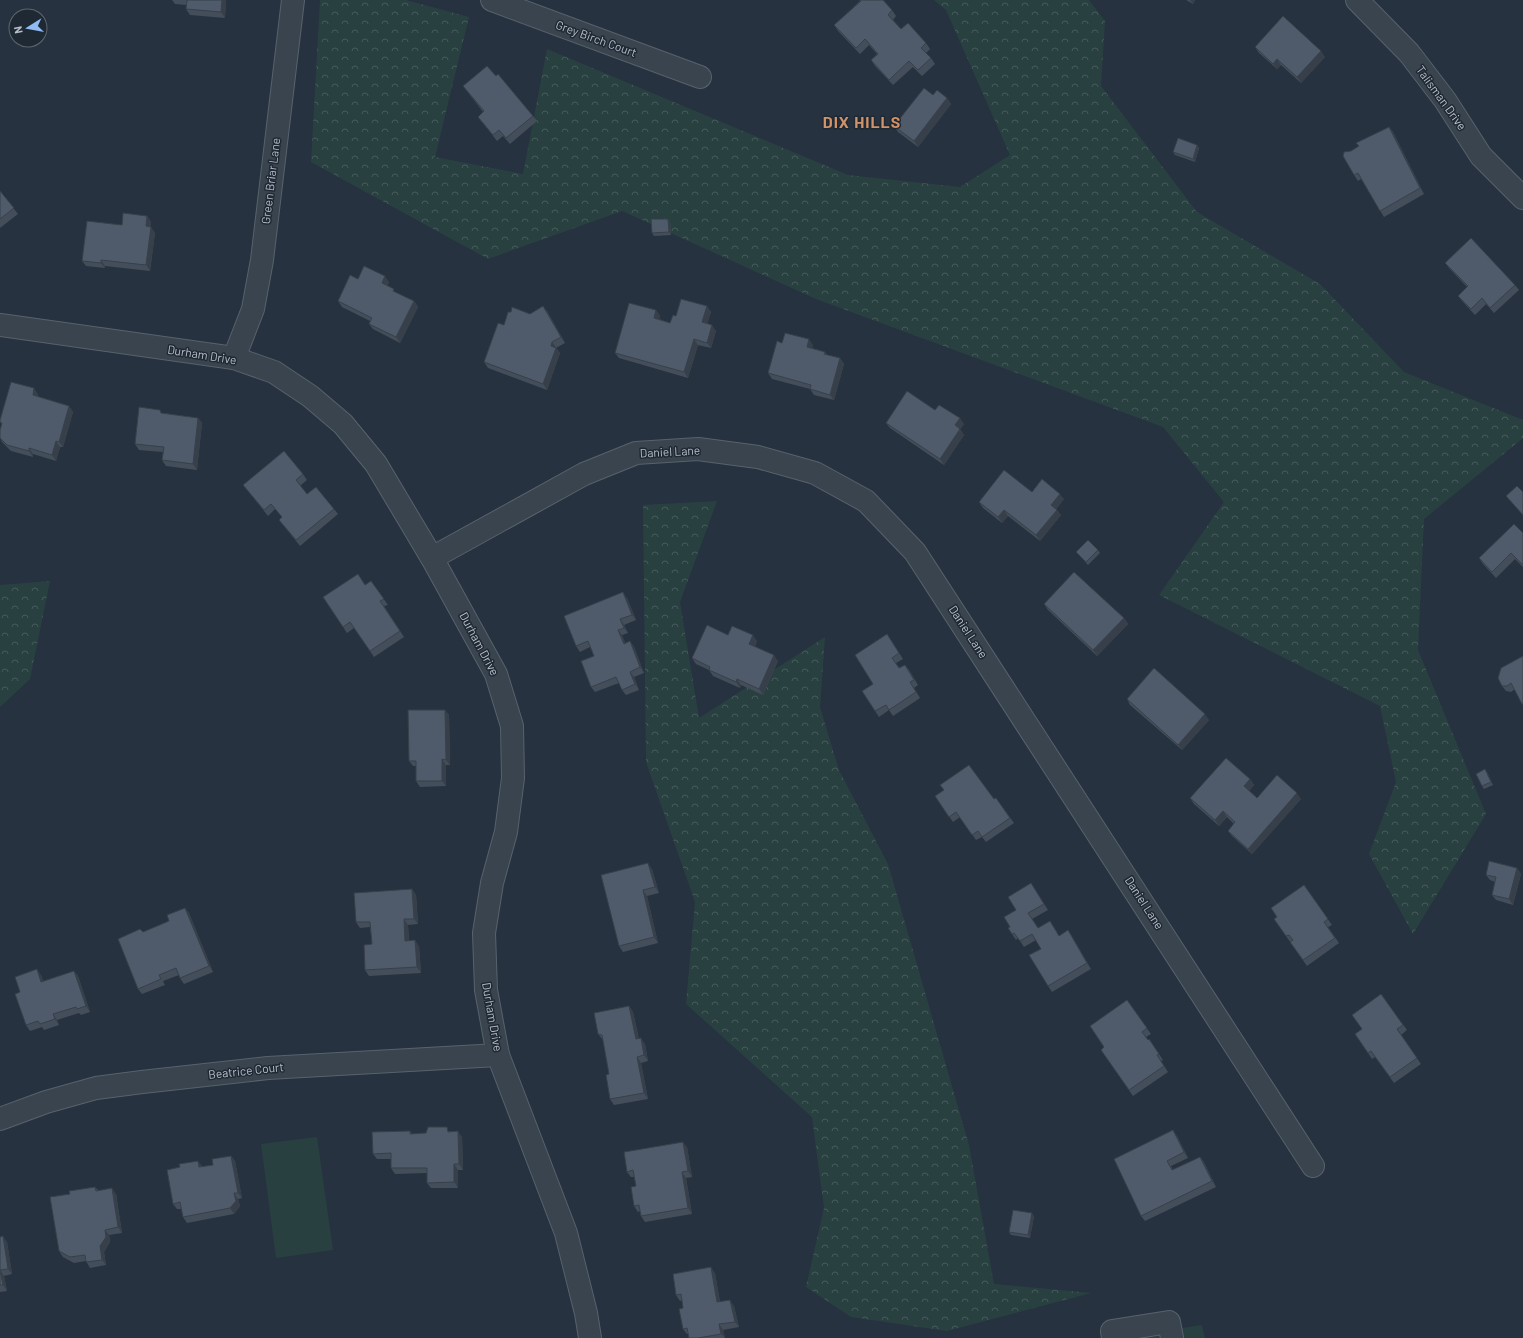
<svg xmlns="http://www.w3.org/2000/svg" width="1523" height="1338" viewBox="0 0 1523 1338" font-family="Barlow,sans-serif">
<defs>
<pattern id="forest-crowns" width="20" height="18" patternUnits="userSpaceOnUse"><rect width="20" height="18" fill="#294041"/><path d="M2 6a3 3 0 1 1 6 0M12 15a3 3 0 1 1 6 0" fill="none" stroke="#465a5b"/></pattern>
</defs>
<rect width="100%" height="100%" fill="#26323f"/>
<!-- green -->
<g fill="#294041">
<polygon points="317,1137 333,1250 276,1258 261,1144"/>
<polygon points="1202,1325 1205,1338 1113,1338"/>
</g>
<!-- forest -->
<g fill="url(#forest-crowns)">
<polygon points="320,0 406,0 469,17 435,157 523,174 547,49 848,175 960,187 1010,155 946,10 934,0 1089,0 1105,21 1101,86 1197,212 1320,284 1404,372 1523,420 1523,438 1424,519 1418,650 1486,814 1413,934 1369,854 1396,782 1380,706 1159,595 1224,502 1163,427 816,299 622,211 488,259 311,162"/>
<polygon points="717,501 680,602 699,718 825,637 820,707 839,770 888,864 969,1145 994,1284 1091,1293 947,1331 851,1317 806,1287 824,1208 812,1117 686,1004 695,902 646,762 643,505"/>
<polygon points="50,581 30,679 0,707 0,585"/>
</g>
<g fill="none" stroke-linecap="round" stroke-linejoin="round">
<defs>
<g id="minor">
<polyline points="492,0 700,77"/>
<polyline points="1357,0 1409,53 1445,100 1481,156 1523,198"/>
<polyline points="0,325 234,358 274,372 310,396 343,424 376,464 432,558 496,674 512,726 513,778 506,832 492,883 484,933 486,990 498,1055 566,1233 586,1313 590,1338"/>
<polyline points="234,358 253,309 262,260 293,0"/>
<polyline points="432,558 584,474 636,453 698,449 758,457 815,473 866,501 915,552 1313,1166"/>
<polyline points="0,1119 46,1102 96,1088 142,1082 268,1068 498,1055"/>
<polyline points="1113,1338 1112,1331 1169,1322 1172,1338"/>
</g>
</defs>
<!-- minor casing -->
<use href="#minor" stroke="#58626d" stroke-width="24"/>
<!-- minor -->
<use href="#minor" stroke="#3a444f" stroke-width="22"/>
</g>
<!-- wall -->
<g fill="#444e5b">
<polygon points="172,0 226,0 225,18 190,15 186,9 186,5 175,4"/>
<polygon points="859,0 883,0 892,10 896,16 893,20 901,29 926,43 930,49 926,53 931,58 935,64 922,76 913,67 893,85 875,66 871,60 877,54 869,45 860,54 838,31 834,25 860,1"/>
<polygon points="1186,0 1195,0 1193,4"/>
<polygon points="1255,47 1325,57 1301,83 1281,65 1277,69 1259,53"/>
<polygon points="496,76 533,116 537,121 510,144 503,136 497,141 482,122 478,117 483,112 463,86"/>
<polygon points="933,95 947,98 951,104 918,147 898,132 894,126"/>
<polygon points="1389,127 1393,132 1424,194 1384,217 1361,179 1358,181 1354,175 1351,151"/>
<polygon points="1197,145 1199,148 1195,162 1175,155 1173,152"/>
<polygon points="0,191 18,214 0,228"/>
<polygon points="147,216 151,222 150,227 155,233 150,271 105,266 105,268 86,266 82,261 122,225"/>
<polygon points="670,221 671,235 654,236 652,233"/>
<polygon points="1445,263 1515,285 1519,290 1494,313 1486,304 1475,315 1462,301 1458,296 1467,287 1449,268"/>
<polygon points="358,279 389,282 387,286 396,293 414,301 418,307 400,343 373,329 369,324 370,321 342,307 338,301"/>
<polygon points="707,306 711,312 707,324 716,331 711,348 698,345 688,378 619,358 615,353 656,310 660,316 659,319 670,323 676,316"/>
<polygon points="547,311 565,343 556,348 560,353 547,390 488,368 484,362 511,312 530,314"/>
<polygon points="782,343 813,345 812,348 825,352 827,355 840,358 844,364 834,400 814,395 810,389 772,379 768,373"/>
<polygon points="38,394 38,397 69,406 73,412 63,447 60,447 56,461 33,454 33,457 11,451 2,442 0,438 0,430 2,425 0,422 0,420"/>
<polygon points="935,410 964,424 960,429 964,435 944,465 890,428 886,423"/>
<polygon points="163,413 198,418 202,423 197,470 166,466 162,460 163,452 139,450 135,444"/>
<polygon points="303,474 307,480 300,486 307,494 334,509 338,514 300,546 279,520 282,517 275,509 268,516 243,485"/>
<polygon points="1032,492 1064,499 1056,509 1061,515 1040,541 1008,516 1002,523 983,508 979,502"/>
<polygon points="1523,533 1523,567 1515,559 1496,578 1483,564 1479,558"/>
<polygon points="1098,550 1100,553 1088,565 1076,552"/>
<polygon points="371,581 388,605 384,606 404,637 374,657 354,628 347,633 323,597 365,585"/>
<polygon points="627,598 636,620 624,625 628,633 622,635 625,643 630,641 634,647 644,673 634,677 639,690 626,695 622,690 619,683 595,692 591,687 594,656 590,647 580,652 576,646"/>
<polygon points="1044,604 1124,618 1128,624 1097,656 1048,610"/>
<polygon points="887,634 903,659 896,663 899,668 905,665 909,670 918,685 914,688 920,698 893,716 889,710 879,717 875,711 873,684"/>
<polygon points="728,635 757,641 755,646 778,661 763,695 741,685 740,688 713,676 709,670 696,664 692,658"/>
<polygon points="1523,656 1523,705 1515,689 1511,692 1506,691 1502,686"/>
<polygon points="1127,699 1209,720 1182,750 1130,705"/>
<polygon points="445,710 449,715 450,765 446,765 446,786 420,787 416,781 416,766 413,766 409,761"/>
<polygon points="1487,772 1493,785 1484,789 1482,786"/>
<polygon points="1250,779 1254,785 1249,791 1257,798 1301,799 1252,854 1232,836 1228,831 1234,824 1227,817 1219,826 1194,804 1190,798"/>
<polygon points="935,796 994,799 996,798 1014,823 986,842 982,837 976,840 960,817 953,822"/>
<polygon points="1517,868 1521,874 1513,905 1496,900 1492,895 1495,882 1490,880 1486,875"/>
<polygon points="652,869 659,893 647,896 658,943 623,952 619,946"/>
<polygon points="1031,883 1048,910 1032,919 1038,928 1054,927 1059,936 1068,930 1091,969 1052,992 1048,986 1041,949 1036,940 1024,947 1018,938 1016,940 1012,934 1010,927 1016,910"/>
<polygon points="1304,885 1332,925 1328,927 1339,943 1307,966 1274,919 1277,917"/>
<polygon points="412,889 416,895 418,924 408,925 409,941 419,946 421,973 369,976 365,970 372,944 370,927 360,928 356,922"/>
<polygon points="185,908 189,913 213,972 184,984 180,978 179,975 163,981 165,985 142,994 138,989 143,932 169,921"/>
<polygon points="74,971 78,976 90,1012 81,1015 79,1013 57,1020 59,1025 44,1030 42,1027 30,1031 26,1025 20,992 41,975 43,981"/>
<polygon points="1381,994 1407,1030 1401,1035 1421,1064 1394,1083 1375,1057 1372,1059 1355,1034 1362,1029"/>
<polygon points="1127,1000 1151,1034 1146,1037 1148,1040 1149,1039 1163,1060 1161,1061 1168,1072 1133,1096 1101,1050 1104,1047"/>
<polygon points="629,1006 633,1012 639,1039 645,1044 648,1061 641,1063 648,1099 614,1105 610,1099 609,1074 603,1040 598,1034"/>
<polygon points="410,1131 412,1134 451,1131 462,1137 463,1170 458,1170 458,1188 431,1188 427,1183 427,1173 395,1174 391,1168 391,1159 377,1159 373,1154"/>
<polygon points="1177,1136 1188,1158 1171,1166 1173,1170 1200,1157 1204,1162 1216,1187 1145,1221 1141,1216"/>
<polygon points="687,1147 692,1177 686,1178 692,1214 645,1222 641,1216 640,1211 638,1212 634,1206 636,1186 634,1177 631,1177 627,1172"/>
<polygon points="231,1156 235,1161 242,1198 238,1199 240,1206 234,1214 187,1223 183,1217 181,1209 177,1209 173,1204 202,1166 202,1167 213,1165"/>
<polygon points="95,1187 98,1190 116,1194 122,1233 109,1235 110,1242 104,1252 106,1265 90,1268 86,1261 74,1263 63,1257 59,1251 70,1194"/>
<polygon points="1034,1216 1030,1238 1011,1235 1009,1232"/>
<polygon points="0,1237 7,1242 12,1274 4,1276 7,1291 0,1292"/>
<polygon points="715,1273 720,1302 734,1306 739,1327 723,1330 725,1338 689,1338 688,1334 687,1334 683,1329 683,1308 682,1300 680,1301 676,1295"/>
</g>
<!-- shaded-wall -->
<g fill="#37404a">
<polygon points="222,0 226,0 225,18 221,12"/>
<polygon points="1190,0 1195,0 1193,4"/>
<polygon points="1321,51 1325,57 1301,83 1297,77"/>
<polygon points="1277,59 1281,65 1277,69 1273,64"/>
<polygon points="947,98 951,104 918,147 914,141"/>
<polygon points="1389,127 1393,132 1424,194 1420,188"/>
<polygon points="1197,145 1199,148 1195,162 1193,159"/>
<polygon points="147,216 151,222 150,232 146,226"/>
<polygon points="668,219 670,221 671,235 669,232"/>
<polygon points="151,227 155,233 150,271 146,265"/>
<polygon points="101,260 105,266 105,268 101,263"/>
<polygon points="385,276 389,282 386,289 382,283"/>
<polygon points="414,301 418,307 400,343 396,337"/>
<polygon points="543,306 547,311 565,343 561,337"/>
<polygon points="707,306 711,312 706,328 702,322"/>
<polygon points="656,310 660,316 658,324 654,318"/>
<polygon points="712,325 716,331 711,348 707,343"/>
<polygon points="694,339 698,345 688,378 684,372"/>
<polygon points="809,339 813,345 811,353 807,347"/>
<polygon points="552,342 560,353 547,390 543,384 551,346"/>
<polygon points="840,358 844,364 834,400 830,395"/>
<polygon points="34,388 38,394 37,401 33,395"/>
<polygon points="69,406 73,412 63,447 59,442"/>
<polygon points="198,418 202,423 197,470 193,464"/>
<polygon points="960,418 964,424 959,431 955,425"/>
<polygon points="960,429 964,435 944,465 940,459"/>
<polygon points="56,441 60,447 56,461 52,455"/>
<polygon points="29,448 33,454 33,457 29,451"/>
<polygon points="1060,494 1064,499 1055,511 1051,505"/>
<polygon points="1004,510 1008,516 1002,523 998,517"/>
<polygon points="1057,510 1061,515 1040,541 1036,535"/>
<polygon points="623,592 627,598 636,620 632,615"/>
<polygon points="1124,618 1128,624 1097,656 1093,650"/>
<polygon points="620,619 624,625 628,633 624,628"/>
<polygon points="618,630 622,635 628,650 624,644"/>
<polygon points="753,635 757,641 753,650 749,644"/>
<polygon points="630,641 634,647 644,673 640,667"/>
<polygon points="774,655 778,661 763,695 759,689"/>
<polygon points="630,672 634,677 639,690 635,684"/>
<polygon points="737,679 741,685 740,688 736,682"/>
<polygon points="445,710 449,715 450,765 446,760"/>
<polygon points="1205,714 1209,720 1182,750 1178,745"/>
<polygon points="442,759 446,765 446,786 442,781"/>
<polygon points="1485,769 1487,772 1493,785 1491,782"/>
<polygon points="1250,779 1254,785 1248,792 1244,786"/>
<polygon points="1297,793 1301,799 1252,854 1248,849"/>
<polygon points="1223,811 1227,817 1219,826 1215,820"/>
<polygon points="648,863 652,869 659,893 655,887"/>
<polygon points="1517,868 1521,874 1513,905 1509,899"/>
<polygon points="412,889 416,895 418,924 414,919"/>
<polygon points="643,890 647,896 658,943 654,937"/>
<polygon points="185,908 189,913 213,972 209,966"/>
<polygon points="404,919 408,925 409,947 405,941"/>
<polygon points="1068,930 1072,936 1091,969 1087,963"/>
<polygon points="415,940 419,946 421,973 417,967"/>
<polygon points="37,969 41,975 45,988 41,982"/>
<polygon points="74,971 78,976 90,1012 86,1006"/>
<polygon points="629,1006 633,1012 640,1045 636,1039"/>
<polygon points="53,1014 57,1020 59,1025 55,1019"/>
<polygon points="641,1038 645,1044 648,1061 644,1055"/>
<polygon points="637,1057 641,1063 648,1099 644,1093"/>
<polygon points="1173,1130 1177,1136 1188,1158 1184,1152"/>
<polygon points="458,1131 462,1137 463,1170 459,1164"/>
<polygon points="683,1142 687,1147 692,1177 688,1171"/>
<polygon points="231,1156 235,1161 242,1198 238,1193"/>
<polygon points="1200,1157 1204,1162 1216,1187 1212,1181"/>
<polygon points="198,1161 202,1166 203,1173 199,1167"/>
<polygon points="454,1164 458,1170 458,1188 454,1182"/>
<polygon points="682,1172 686,1178 692,1214 688,1208"/>
<polygon points="112,1188 116,1194 122,1233 118,1227"/>
<polygon points="234,1193 238,1199 240,1206 234,1214 230,1208"/>
<polygon points="1032,1213 1034,1216 1030,1238 1028,1235"/>
<polygon points="105,1230 109,1235 110,1242 104,1252 106,1265 102,1260 100,1246"/>
<polygon points="3,1236 7,1242 12,1274 8,1269"/>
<polygon points="711,1267 715,1273 721,1308 717,1302"/>
<polygon points="0,1270 4,1276 7,1291 3,1285"/>
<polygon points="730,1300 734,1306 739,1327 735,1322"/>
<polygon points="719,1324 723,1330 725,1338 721,1334"/>
</g>
<!-- building -->
<g fill="#4f5b6a" stroke="#37404a">
<polygon points="187,0 222,0 221,12 186,9"/>
<polygon points="860,0 883,0 892,10 888,15 901,29 908,23 926,43 921,48 931,58 918,70 909,61 889,80 871,60 878,54 865,39 856,48 834,25 861,1"/>
<polygon points="1283,16 1321,51 1297,77 1277,59 1273,64 1255,47"/>
<polygon points="487,66 496,76 498,74 533,116 506,138 499,130 493,135 478,117 484,111 463,86"/>
<polygon points="924,88 933,95 937,90 947,98 914,141 894,126"/>
<polygon points="1389,127 1420,188 1380,211 1358,173 1354,175 1343,156 1344,152 1351,151 1359,146 1356,143"/>
<polygon points="1178,138 1197,145 1193,159 1173,152"/>
<polygon points="0,191 14,208 0,219"/>
<polygon points="123,213 147,216 146,226 151,227 146,265 101,260 101,263 82,261 87,221 122,225"/>
<polygon points="651,219 668,219 669,232 652,233"/>
<polygon points="1471,238 1515,285 1490,308 1482,298 1471,309 1458,296 1468,286 1445,263"/>
<polygon points="364,266 385,276 382,283 394,289 393,291 414,301 396,337 369,324 372,318 338,301 350,275 358,279"/>
<polygon points="681,299 707,306 702,322 712,325 707,343 694,339 684,372 615,353 629,303 656,310 654,318 670,323 673,315 676,316"/>
<polygon points="543,306 561,337 552,342 551,346 556,348 543,384 484,362 498,323 504,325 508,312 511,312 512,307 530,314"/>
<polygon points="785,333 809,339 807,347 825,352 824,354 840,358 830,395 810,389 811,385 768,373 777,341 782,343"/>
<polygon points="11,382 34,388 33,395 69,406 59,442 56,441 52,455 29,448 29,451 7,445 0,438 0,430 2,423 0,422 0,420"/>
<polygon points="907,391 935,410 939,405 960,418 955,425 960,429 940,459 886,423"/>
<polygon points="139,407 160,410 161,413 198,418 193,464 162,460 164,447 135,444"/>
<polygon points="284,451 303,474 296,480 307,494 316,487 334,509 296,540 279,520 282,517 271,504 264,510 243,485"/>
<polygon points="1004,470 1032,492 1042,479 1060,494 1051,505 1057,510 1036,535 1004,510 998,517 979,502"/>
<polygon points="1517,486 1523,492 1523,515 1506,496"/>
<polygon points="1514,524 1523,533 1523,565 1511,553 1492,572 1479,558"/>
<polygon points="1088,540 1098,550 1086,562 1076,552"/>
<polygon points="1074,572 1124,618 1093,650 1044,604"/>
<polygon points="358,574 365,585 371,581 384,599 380,601 400,631 370,651 350,622 343,627 323,597"/>
<polygon points="623,592 632,615 620,619 624,628 618,630 624,644 630,641 640,667 630,672 635,684 622,690 616,677 591,687 581,661 594,656 588,641 576,646 564,616"/>
<polygon points="707,625 728,635 732,626 753,635 749,644 774,655 759,689 737,679 736,682 709,670 710,667 692,658"/>
<polygon points="887,634 899,653 892,658 899,668 905,665 914,680 910,682 916,692 889,710 886,705 875,711 862,691 873,684 855,655"/>
<polygon points="1523,656 1523,704 1522,704 1511,683 1507,686 1502,686 1498,678 1501,668"/>
<polygon points="1154,668 1205,714 1178,745 1127,699"/>
<polygon points="408,710 445,710 446,760 442,759 442,781 416,781 416,761 409,761"/>
<polygon points="1226,758 1250,779 1244,786 1257,798 1277,775 1297,793 1248,849 1228,831 1235,822 1223,811 1215,820 1190,798"/>
<polygon points="969,765 994,799 996,798 1010,818 982,837 978,831 972,835 956,812 949,817 935,796 944,790 940,785"/>
<polygon points="1485,769 1491,782 1482,786 1476,774"/>
<polygon points="1489,861 1517,868 1509,899 1492,895 1496,877 1486,875"/>
<polygon points="648,863 655,887 643,890 654,937 619,946 601,875"/>
<polygon points="1031,883 1044,904 1028,913 1038,928 1050,921 1059,936 1068,930 1087,963 1048,986 1029,955 1041,949 1032,934 1020,941 1014,933 1012,934 1008,928 1010,927 1004,917 1016,910 1008,897"/>
<polygon points="1304,885 1328,919 1324,922 1335,938 1303,960 1290,942 1293,940 1289,935 1286,936 1274,919 1277,917 1271,908"/>
<polygon points="412,889 414,919 404,919 405,941 415,940 417,967 365,970 364,945 372,944 370,922 356,922 354,893"/>
<polygon points="185,908 209,966 180,978 176,968 159,975 161,979 138,989 118,939 140,929 143,932 169,921 167,915"/>
<polygon points="37,969 41,982 74,971 86,1006 77,1009 76,1007 53,1014 55,1019 40,1024 38,1021 26,1025 15,994 20,992 15,977"/>
<polygon points="1381,994 1403,1025 1397,1029 1417,1058 1390,1077 1371,1051 1368,1053 1355,1034 1362,1029 1352,1015"/>
<polygon points="1127,1000 1147,1028 1142,1032 1148,1040 1149,1039 1159,1054 1157,1055 1164,1066 1129,1090 1101,1050 1104,1047 1090,1026"/>
<polygon points="629,1006 636,1039 641,1038 644,1055 637,1057 644,1093 610,1099 606,1075 609,1074 602,1035 598,1034 594,1013"/>
<polygon points="428,1127 447,1127 448,1132 458,1131 459,1164 454,1164 454,1182 427,1183 427,1168 391,1168 391,1153 373,1154 372,1132 410,1131 410,1134 426,1133"/>
<polygon points="1173,1130 1184,1152 1167,1161 1172,1170 1200,1157 1212,1181 1141,1216 1114,1159"/>
<polygon points="683,1142 688,1171 682,1172 688,1208 641,1216 639,1205 634,1206 631,1187 636,1186 633,1170 627,1172 624,1152"/>
<polygon points="231,1156 238,1193 234,1193 236,1201 230,1208 183,1217 180,1202 173,1204 167,1170 180,1167 179,1164 198,1161 199,1167 213,1165 212,1159"/>
<polygon points="95,1187 96,1191 112,1188 118,1227 105,1230 106,1237 100,1246 102,1260 86,1262 85,1255 70,1257 59,1251 50,1197 70,1194 69,1191"/>
<polygon points="1013,1210 1032,1213 1028,1235 1009,1232"/>
<polygon points="3,1236 8,1269 0,1270 3,1285 0,1285 0,1237"/>
<polygon points="711,1267 717,1302 730,1300 735,1322 719,1324 721,1334 698,1338 689,1338 687,1328 683,1329 679,1309 683,1308 681,1294 676,1295 673,1274"/>
</g>
<g text-anchor="middle" stroke-width="3" stroke-linejoin="round" paint-order="stroke">
<!-- street labels -->
<g font-size="12" fill="#b7bfca" stroke="#1f2934">
<text transform="translate(596 39) rotate(20)" y="4">Grey Birch Court</text>
<text transform="translate(1441 98) rotate(54)" y="4">Talisman Drive</text>
<text transform="translate(271 181) rotate(-83)" y="4">Green Briar Lane</text>
<text transform="translate(202 355) rotate(9)" y="4">Durham Drive</text>
<text transform="translate(670 452) rotate(-3)" y="4">Daniel Lane</text>
<text transform="translate(968 632) rotate(57)" y="4">Daniel Lane</text>
<text transform="translate(479 644) rotate(62)" y="4">Durham Drive</text>
<text transform="translate(1144 903) rotate(57)" y="4">Daniel Lane</text>
<text transform="translate(492 1017) rotate(80)" y="4">Durham Drive</text>
<text transform="translate(246 1071) rotate(-6)" y="4">Beatrice Court</text>
</g>
<!-- district labels -->
<g font-size="16" font-weight="bold" letter-spacing="1" fill="#d1936a" stroke="#1f2934">
<text x="862" y="128">DIX HILLS</text>
</g>
</g>
<!-- north arrow -->
<g transform="translate(28 28) rotate(259)"><circle r="19" fill="#1f2934" stroke="#5c6570"/>
<path d="M0-3L7 15L0 10L-7 15Z" fill="#91bbf4"/>
<text y="-6" font-size="11" font-weight="bold" text-anchor="middle" fill="#b7bfca">N</text>
</g>
</svg>
